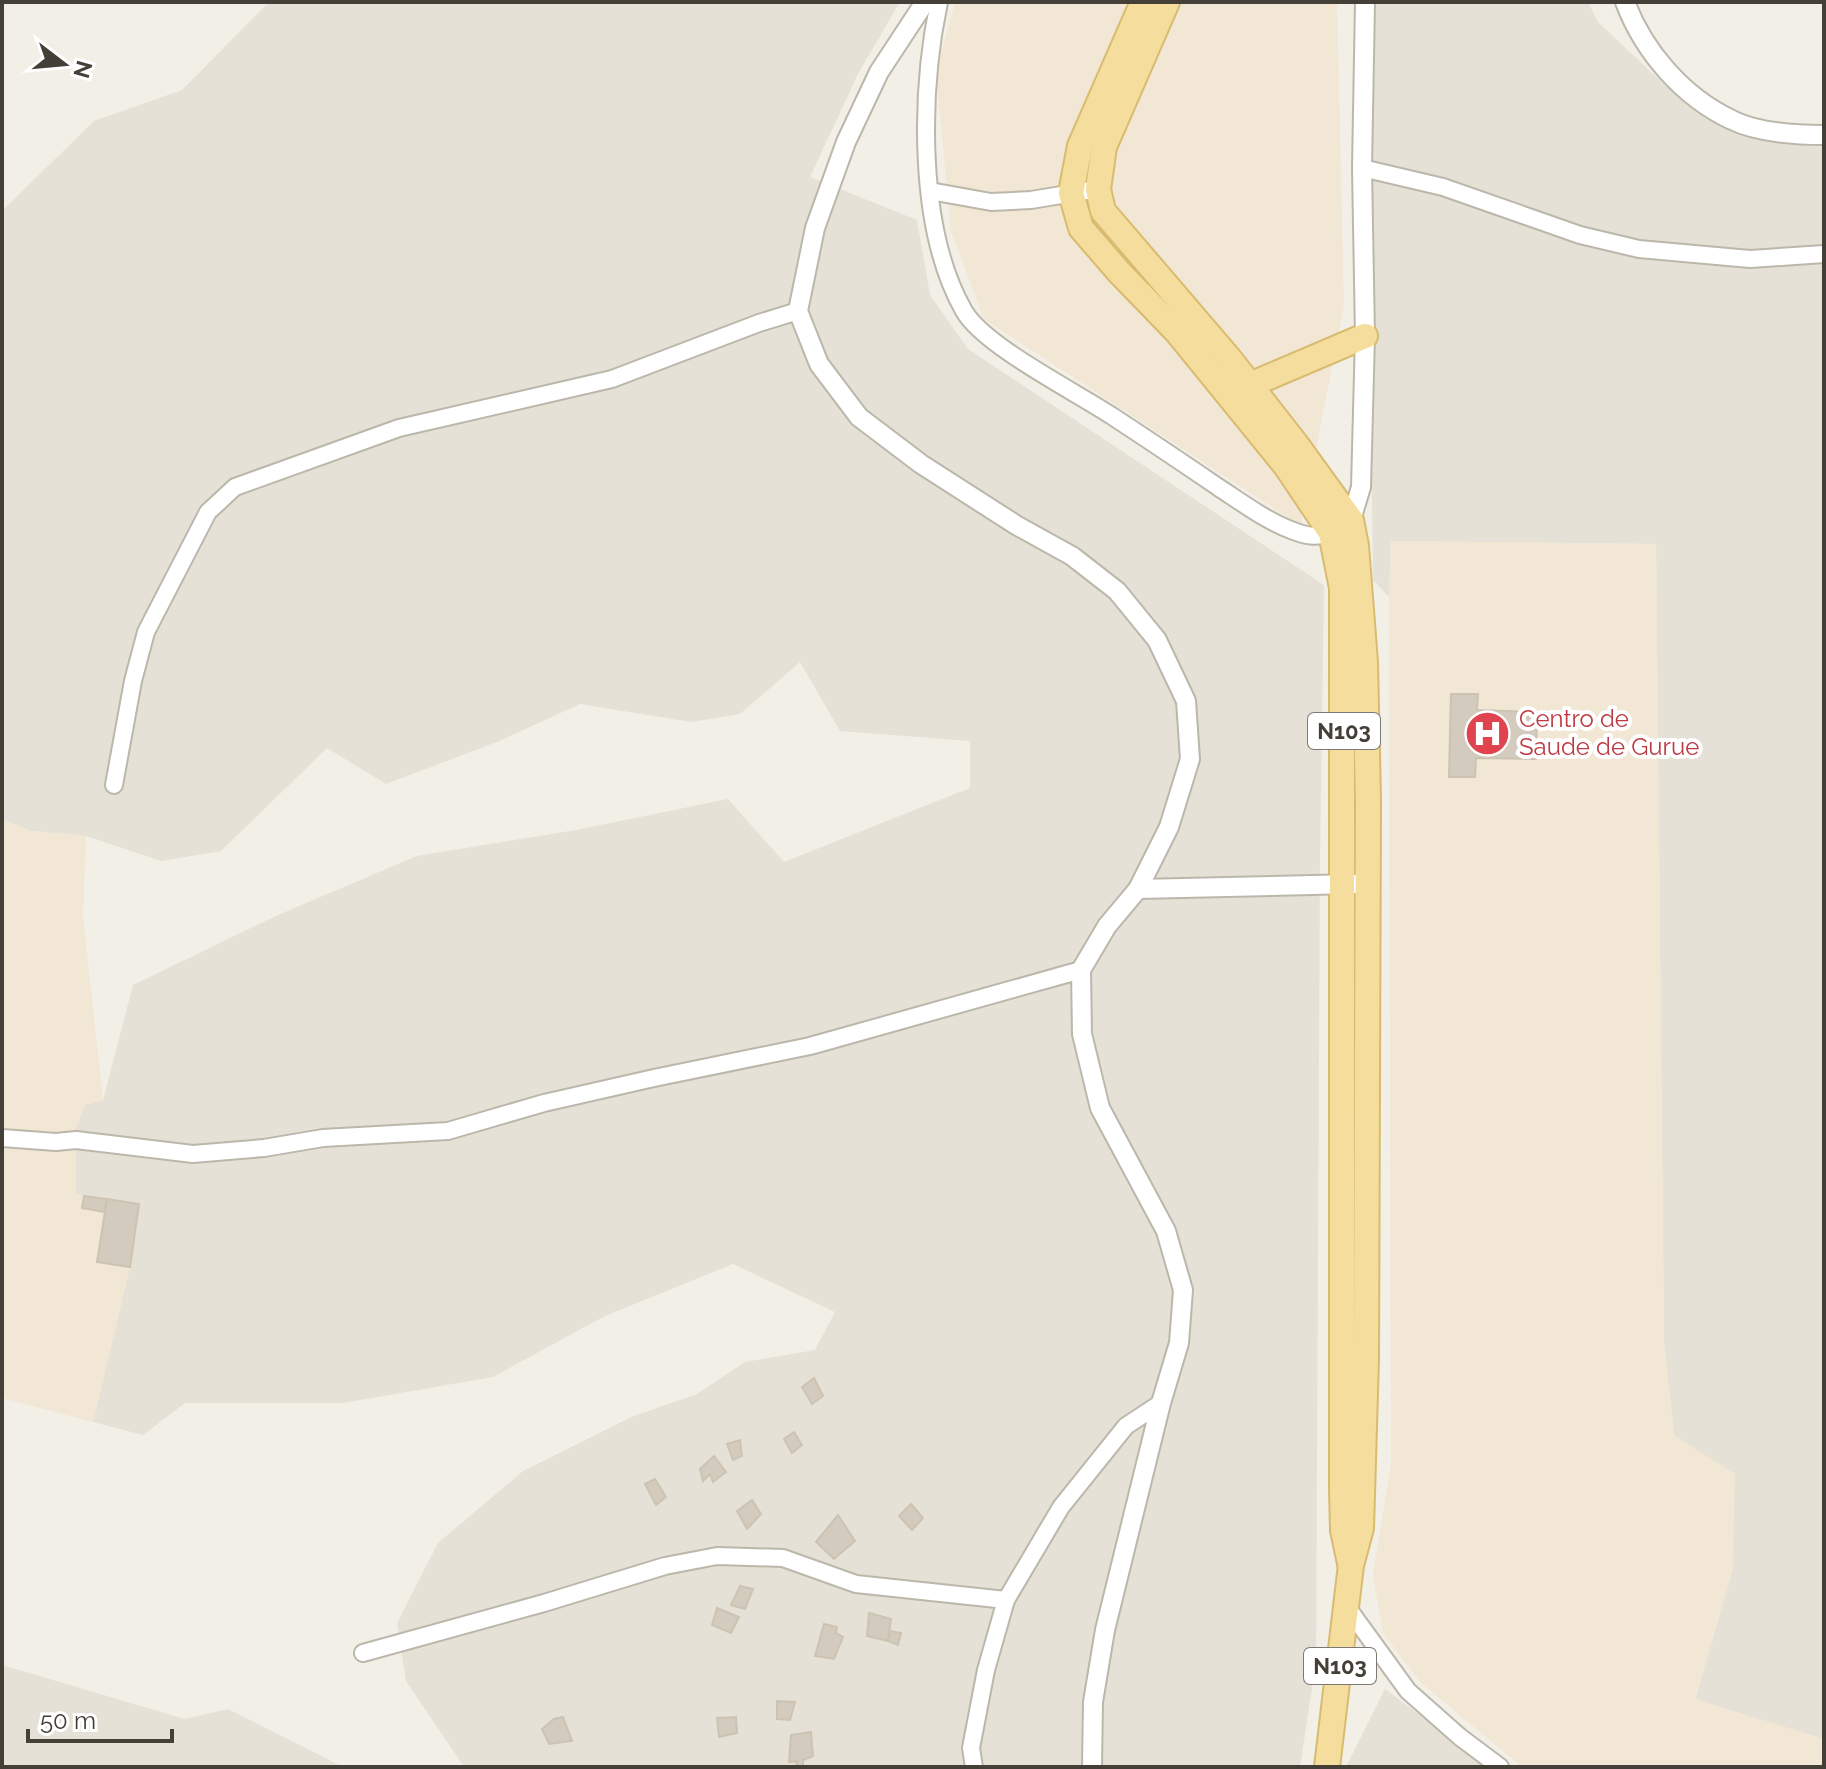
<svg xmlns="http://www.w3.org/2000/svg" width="1826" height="1769" viewBox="0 0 1826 1769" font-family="Raleway,sans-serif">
<rect width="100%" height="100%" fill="#f2efe7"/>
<!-- residential -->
<g fill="#e5e1d6">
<polygon points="269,2 900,2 859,72 810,177 917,220 930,295 968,349 1324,585 1320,860 1316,1662 1300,1767 464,1767 406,1681 397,1623 438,1543 523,1471 631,1417 697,1394 745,1362 815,1350 835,1312 733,1264 605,1316 493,1377 343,1403 185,1403 143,1435 93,1422 130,1267 139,1204 76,1194 76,1128 85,1105 103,1100 133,985 278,915 417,856 576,830 728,799 784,862 970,788 970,741 840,731 800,662 740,714 691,722 580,704 497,742 386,784 327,748 221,851 161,861 86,836 31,831 2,819 2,211 94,121 182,90"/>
<polygon points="1372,2 1588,2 1598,22 1667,87 1774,126 1824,126 1824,1739 1695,1700 1733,1568 1674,1435 1664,1343 1656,544 1391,541 1389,597 1373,580 1367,117"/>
<polygon points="2,1665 185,1719 228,1709 343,1767 2,1767"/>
<polygon points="1385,1689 1489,1767 1346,1767"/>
</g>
<!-- commercial -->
<g fill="#f2e6d4">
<polygon points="955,2 1337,2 1344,306 1301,526 984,319 951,231 936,72"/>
<polygon points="1391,541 1656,544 1664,1343 1674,1435 1735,1474 1733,1568 1695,1699 1824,1739 1824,1767 1522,1767 1420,1682 1383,1633 1373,1575 1391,1464 1389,597"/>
<polygon points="2,819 31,831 86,836 83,916 103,1100 85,1105 76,1128 76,1194 139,1204 130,1267 93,1422 2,1398"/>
</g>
<!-- building -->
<g fill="#d2cbbe" stroke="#cdc3b2" stroke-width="2">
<polygon points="1451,694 1478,694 1477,710 1537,712 1536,759 1476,758 1475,777 1449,777"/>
<polygon points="84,1196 107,1199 105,1212 82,1208"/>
<polygon points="107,1199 139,1204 130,1267 97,1262"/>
<polygon points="814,1378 823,1396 812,1404 802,1387"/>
<polygon points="794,1432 802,1445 792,1453 784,1439"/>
<polygon points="740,1440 742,1456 733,1460 727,1444"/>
<polygon points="714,1456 726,1472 713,1482 710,1474 703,1481 700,1469"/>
<polygon points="655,1479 666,1497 656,1505 645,1484"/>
<polygon points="752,1500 761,1514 747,1529 737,1511"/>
<polygon points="911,1504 923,1518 912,1530 899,1516"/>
<polygon points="838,1515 855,1541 834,1559 816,1542"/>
<polygon points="740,1586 753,1589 745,1609 731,1605"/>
<polygon points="717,1608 739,1617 731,1633 712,1625"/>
<polygon points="869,1613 891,1619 888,1641 867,1636"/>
<polygon points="824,1624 837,1627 836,1633 843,1637 834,1659 815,1656"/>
<polygon points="890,1631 901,1633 898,1645 888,1641"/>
<polygon points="777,1701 795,1702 790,1720 777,1719"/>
<polygon points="563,1717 572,1741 549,1744 542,1729 554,1719"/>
<polygon points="736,1717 737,1733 719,1737 717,1718"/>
<polygon points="811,1732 813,1756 803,1760 803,1767 796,1767 797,1761 789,1762 791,1735"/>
</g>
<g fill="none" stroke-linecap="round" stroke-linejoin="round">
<defs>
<g id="minor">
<path d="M939 2C920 92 917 229 964 311 984 346 1076 392 1112 416 1147 439 1183 463 1218 487 1241 502 1265 520 1291 530 1306 536 1316 538 1331 533"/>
<polyline points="1362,168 1443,187 1580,235 1639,249 1750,259 1824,254"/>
<polyline points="930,191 991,202 1031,200 1098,189"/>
<polyline points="114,785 133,681 146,632 208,512 235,487 399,428 612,379 759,323 798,311"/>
<polyline points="2,1138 56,1142 76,1140 193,1154 264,1148 323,1138 448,1131 544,1103 654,1078 810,1046 1081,970"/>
<polyline points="1347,1607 1408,1691 1460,1737 1500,1767"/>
<polyline points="363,1653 544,1603 665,1566 717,1556 783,1558 856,1584 1006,1600"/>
<polyline points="974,1767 971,1748 986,1670 1006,1600 1061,1507 1126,1426 1161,1403"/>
</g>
<g id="tertiary">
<polyline points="925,2 879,72 846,142 815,228 798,311 819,364 859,417 921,464 1016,525 1072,556 1117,591 1157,640 1186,701 1190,759 1169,827 1138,889 1107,926 1081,970 1082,1034 1100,1108 1166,1231 1183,1290 1179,1343 1161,1403 1105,1630 1093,1702 1092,1767"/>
<path d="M1625 2C1644 52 1683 97 1732 120 1758 133 1795 135 1824 135"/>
<polyline points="1344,525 1351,520 1361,487 1365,336 1362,168 1365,2"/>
<polyline points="1138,889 1355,884"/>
</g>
<g id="primary">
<polyline points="1143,2 1080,146 1071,193 1081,228 1119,272 1177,332 1286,466 1331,533 1342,588 1342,1490 1343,1530 1350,1563"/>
<polyline points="1167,2 1104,147 1098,189 1103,211 1228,357 1296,444 1351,520 1356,546 1365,662 1368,800 1366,1359 1361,1528 1351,1565 1327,1767"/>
<polyline points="1250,385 1365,336"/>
</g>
</defs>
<!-- minor casing -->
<use href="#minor" stroke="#bcb7ab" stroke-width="20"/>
<!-- tertiary casing -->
<use href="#tertiary" stroke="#bcb7ab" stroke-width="22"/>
<!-- primary casing -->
<use href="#primary" stroke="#d8bb6f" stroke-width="28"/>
<!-- minor -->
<use href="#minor" stroke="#fff" stroke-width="16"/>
<!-- tertiary -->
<use href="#tertiary" stroke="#fff" stroke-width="18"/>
<!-- primary -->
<use href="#primary" stroke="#f5de9d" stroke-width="24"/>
</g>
<!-- icons -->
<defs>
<symbol id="hospital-disc" viewBox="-11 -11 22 22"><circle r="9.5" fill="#e0444e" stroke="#fff"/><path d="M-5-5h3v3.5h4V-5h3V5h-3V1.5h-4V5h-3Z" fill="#fff"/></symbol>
</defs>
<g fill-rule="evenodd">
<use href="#hospital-disc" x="1462" y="708" width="51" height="51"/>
</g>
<g text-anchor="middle" stroke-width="8" stroke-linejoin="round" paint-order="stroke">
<!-- shield labels -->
<g fill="#fff" stroke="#7c7973" stroke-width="2">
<rect x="1308" y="713" width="72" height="36" rx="6"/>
<rect x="1304" y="1648" width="72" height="36" rx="6"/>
</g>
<g font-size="22" font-weight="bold" fill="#443f37">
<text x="1344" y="739">N103</text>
<text x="1340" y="1674">N103</text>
</g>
<!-- health labels -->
<g font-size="24" fill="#be3a42" stroke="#fff" text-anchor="start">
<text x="1519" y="727">Centro de<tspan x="1519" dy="28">Saude de Gurue</tspan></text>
</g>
</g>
<!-- border -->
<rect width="1826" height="1769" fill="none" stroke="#443f37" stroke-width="8"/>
<!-- north arrow -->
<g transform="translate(64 64) rotate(106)" stroke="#ffffff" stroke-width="6" paint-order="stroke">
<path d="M0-6L14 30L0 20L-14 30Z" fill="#443f37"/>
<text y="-12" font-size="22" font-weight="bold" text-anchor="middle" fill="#443f37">N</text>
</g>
<!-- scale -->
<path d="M28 1729v12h144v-12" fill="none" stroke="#443f37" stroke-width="4"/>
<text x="40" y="1729" font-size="24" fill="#443f37" stroke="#ffffff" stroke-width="6" paint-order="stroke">50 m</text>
</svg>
